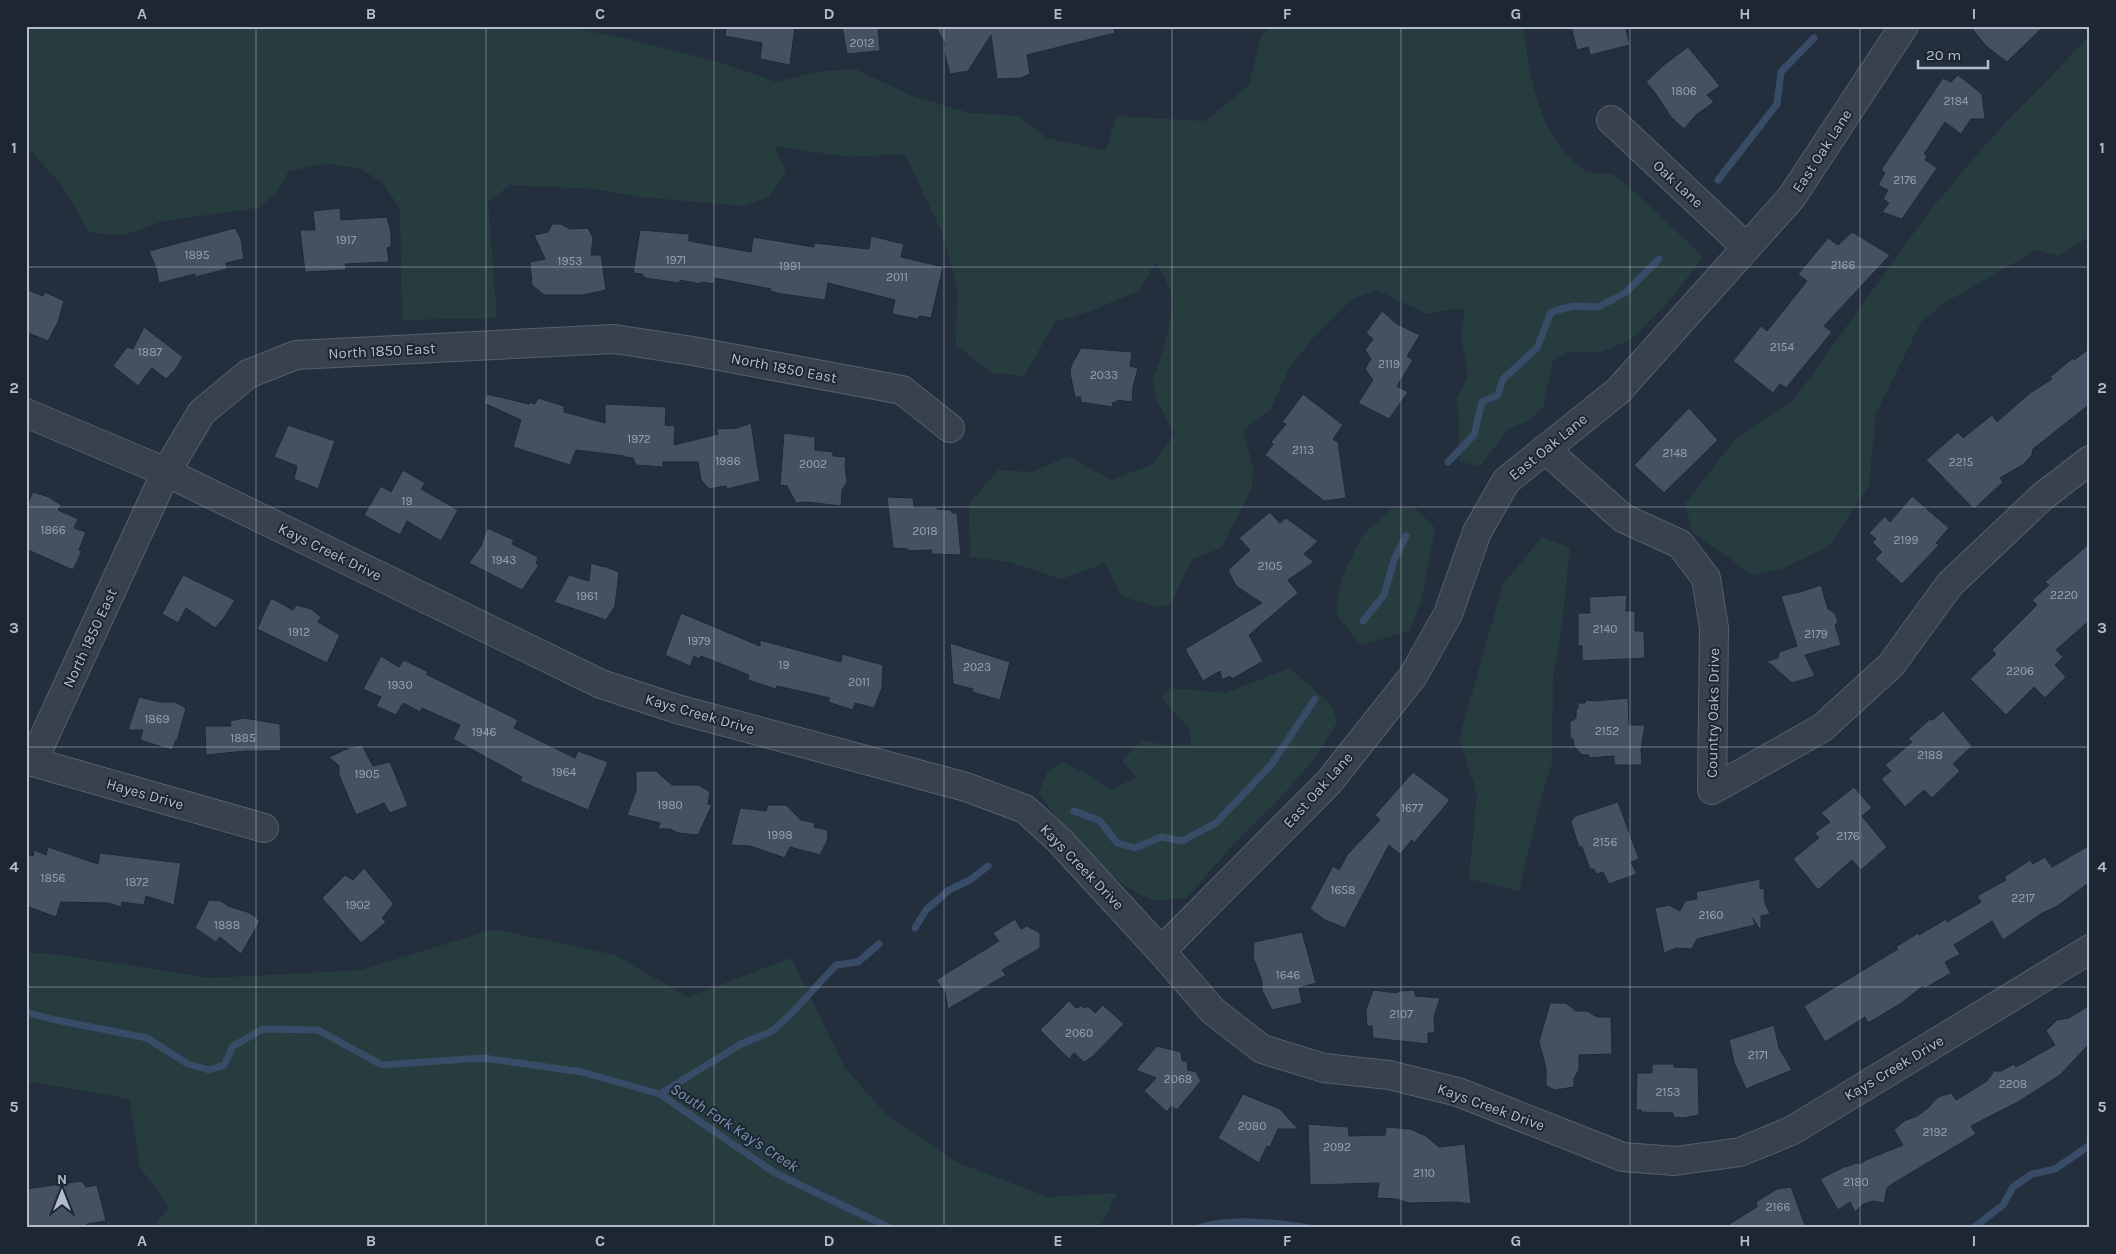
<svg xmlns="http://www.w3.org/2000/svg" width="2116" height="1254" viewBox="0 0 2116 1254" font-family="Karla,sans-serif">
<rect width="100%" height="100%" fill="#242f3e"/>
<!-- green -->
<g fill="#263c3f">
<path d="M26 26H558L616 36 718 62 776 82 816 72 855 69 910 95 970 113 1018 116 1047 138 1106 151 1116 116 1205 121 1249 85 1261 36 1271 26H1523C1528 66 1536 120 1564 151 1571 159 1579 166 1587 173L1613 174 1647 203 1703 257 1674 295 1631 340 1600 352H1569L1553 361 1543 408 1527 421 1507 430 1480 467 1459 461V422L1456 400 1468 377 1461 333 1465 309H1452L1427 314 1376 290 1351 300 1313 338 1289 369 1270 410 1243 430 1253 467 1252 488 1221 548 1192 559 1170 605 1157 607 1121 596 1105 563 1062 579 1009 562 970 557 969 504 998 470 1032 472 1069 456 1111 480 1153 464 1175 434 1157 401 1152 380C1161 363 1174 317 1172 298 1171 287 1161 272 1156 262L1138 291 1091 311 1055 322 1024 376 992 373 956 345 957 286 941 231 905 154 848 157 775 146 786 173 769 197 745 206 639 197 595 189 510 185 488 202 497 318 402 320 400 209 384 184 361 169 324 163 288 172 277 193 258 208 163 221 122 236 89 232 61 184 26 146Z"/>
<polygon points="2087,39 2090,39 2090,236 2059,256 2037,250 1944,303 1921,322 1876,413 1869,485 1829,546 1782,569 1753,575 1693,533 1685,504 1737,437 1793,401 1931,209 1993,136"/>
<polygon points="1412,505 1435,528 1423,594 1410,631 1361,645 1336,614 1341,579 1362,536 1390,510"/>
<polygon points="1542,537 1570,548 1562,625 1553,678 1552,763 1540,802 1519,891 1469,879 1477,793 1459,739 1503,584"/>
<path d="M1290 668 1331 705 1337 723 1313 760 1275 804 1236 842 1186 898C1176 898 1162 902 1152 899 1113 889 1062 824 1038 793L1048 771 1062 762 1087 774 1112 790 1136 777 1122 761 1142 740 1168 746 1191 744 1189 728 1161 697 1171 688 1225 693Z"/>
<polygon points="494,929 615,955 688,997 791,958 845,1068 886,1114 956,1162 1048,1197 1117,1193 1100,1228 153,1228 169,1207 139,1166 130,1099 26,1081 26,952 62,955 211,978 361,970"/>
</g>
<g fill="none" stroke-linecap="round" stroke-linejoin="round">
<!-- stream -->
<g stroke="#394c67" stroke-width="7">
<polyline points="1718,180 1777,104 1781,72 1814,38"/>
<polyline points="1448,462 1474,435 1482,402 1498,395 1503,379 1537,348 1551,312 1573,306 1598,307 1625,293 1659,259"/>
<polyline points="1363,621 1384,595 1394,560 1406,536"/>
<polyline points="1074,811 1100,821 1117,843 1135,848 1161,837 1182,841 1216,823 1271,765 1315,699"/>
<polyline points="915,928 926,910 949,890 970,880 988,866"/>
<polyline points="26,1012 51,1019 147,1038 188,1064 209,1070 224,1065 233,1046 263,1029 318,1030 382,1065 483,1058 582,1072 660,1094 775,1173 890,1228"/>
<polyline points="660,1094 741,1044 772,1031 789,1016 836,965 858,962 879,944"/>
<path d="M1198 1228C1234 1217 1274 1223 1310 1228"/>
<polyline points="1973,1228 2003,1205 2013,1187 2032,1174 2055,1169 2090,1145"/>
</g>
</g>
<!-- building -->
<g fill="#455162" stroke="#1f2835">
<polygon points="726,26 795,26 790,65 760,59 762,43 725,36"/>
<polygon points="842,26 878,26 880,51 847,54"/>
<polygon points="935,26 1114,26 1115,33 1027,55 1030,74 1021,78 997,79 991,35 968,71 950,74 944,50 945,43"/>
<polygon points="1571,26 1625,26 1630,45 1590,55 1588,47 1577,50"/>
<polygon points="1970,26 2044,26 2007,62 1986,46"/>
<polygon points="1688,47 1720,86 1707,95 1714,102 1696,115 1684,129 1671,117 1656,94 1646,82 1665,64"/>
<polygon points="1958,75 1982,94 1985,119 1971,119 1961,134 1945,122 1924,154 1927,156 1925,160 1937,168 1902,219 1882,212 1889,203 1883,199 1888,190 1878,185 1885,173 1881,170 1943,78 1951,82"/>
<polygon points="340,208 341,220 387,217 391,233 391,247 387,248 389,262 345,264 346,270 305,272 300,230 315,230 313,211"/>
<polygon points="552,224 561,224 570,229 588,228 593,238 591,255 601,255 606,290 583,295 544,295 532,285 530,262 545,259 534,235 548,232"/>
<polygon points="235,228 241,239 244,259 226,263 227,269 195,277 195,274 159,283 156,268 149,251"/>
<polygon points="640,230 689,234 689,241 751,252 753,237 814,247 814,243 869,249 871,236 904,244 901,257 943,267 931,318 919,316 918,319 892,314 895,300 828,283 825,300 782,294 770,291 771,289 715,278 714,284 701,282 701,284 680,280 680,283 645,278 642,274 633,273"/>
<polygon points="1852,232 1890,255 1824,326 1832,332 1786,388 1780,384 1773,393 1733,361 1761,326 1767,331 1807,281 1798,274 1828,238 1838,245"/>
<polygon points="26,289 43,296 45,292 64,301 58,322 48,341 26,332"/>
<polygon points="1382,311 1397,324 1420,335 1407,356 1413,360 1397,386 1408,392 1389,419 1358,403 1373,380 1365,369 1371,359 1365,350 1373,339 1366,333"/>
<polygon points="144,327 183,357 175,370 166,379 152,368 138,386 113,366 127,347 133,349"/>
<polygon points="1081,348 1132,352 1130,366 1138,368 1133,387 1132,402 1117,400 1117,403 1113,402 1112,407 1080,402 1081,397 1075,397 1070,373 1071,366"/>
<polygon points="2090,348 2090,404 2033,449 2032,455 2024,464 2000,478 2003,482 1974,509 1926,460 1958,432 1963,438 1992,415 1997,422 2030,393 2052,379 2050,377 2073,358 2074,360"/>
<polygon points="487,394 529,404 530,402 535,404 538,398 564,406 564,412 605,423 605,404 666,407 665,425 675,426 674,445 718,434 716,429 737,428 751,423 760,481 727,489 726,486 709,489 701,480 698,462 663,462 663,467 636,465 633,458 625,457 625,456 576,450 570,465 513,447 521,420 484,403"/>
<polygon points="1303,394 1343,425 1333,439 1338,442 1346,498 1324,501 1265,455 1273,444 1271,442 1286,424 1282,422"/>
<polygon points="1689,408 1718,440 1664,493 1634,465"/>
<polygon points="288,425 335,441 318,489 294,479 297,466 274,457"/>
<polygon points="784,433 815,437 815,450 833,452 833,456 846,457 845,466 847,482 842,490 841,506 807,502 796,503 787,486 780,485"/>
<polygon points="403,470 425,483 421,489 458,510 441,541 407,521 400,535 364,515 381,486 391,492"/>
<polygon points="33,492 49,497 61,505 58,510 78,519 74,528 86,532 79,550 82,551 73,570 26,549 26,507"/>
<polygon points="1912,496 1949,528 1936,543 1939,545 1902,584 1875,559 1882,552 1872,542 1876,539 1869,533 1885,516 1890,522"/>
<polygon points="887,497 913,498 914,507 937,507 937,509 951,510 952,513 957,513 961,555 931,554 932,550 908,551 908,549 893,548"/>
<polygon points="1270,512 1280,523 1286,518 1318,541 1304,554 1314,562 1288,580 1298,593 1249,635 1263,661 1232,679 1230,676 1222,680 1220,671 1203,681 1185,649 1262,603 1236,586 1228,570 1250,550 1239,538"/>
<polygon points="487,528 514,540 512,544 538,557 536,564 539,565 522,590 469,563 481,546"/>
<polygon points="2090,543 2090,620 2056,650 2063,657 2055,665 2066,677 2045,698 2034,687 2006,715 1970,679 1996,654 1992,650 2037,605 2032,600 2049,585 2045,582"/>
<polygon points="591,563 604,567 604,566 619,572 615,606 606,620 554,602 569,575 589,581"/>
<polygon points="183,575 235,600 223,619 215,628 186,608 178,623 162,614"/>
<polygon points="1821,585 1828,609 1835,613 1838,622 1835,625 1841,645 1805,655 1815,676 1792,683 1767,661 1778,658 1779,652 1797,646 1781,596 1800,592"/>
<polygon points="1627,595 1626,611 1635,611 1635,631 1644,631 1645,658 1582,661 1582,646 1578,646 1578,613 1590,613 1589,597"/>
<polygon points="271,598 293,610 296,605 311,609 321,617 318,622 340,635 327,663 257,629"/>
<polygon points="681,613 760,646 760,640 841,662 842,654 883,665 882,688 874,708 855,703 853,710 828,702 830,698 777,686 776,689 748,680 749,675 701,656 699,659 694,656 690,666 665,655"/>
<polygon points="950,643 1010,662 1000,700 972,692 973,689 953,684"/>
<polygon points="381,656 399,667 404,660 428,672 426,674 518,720 514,728 575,758 578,751 608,762 588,810 520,781 522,777 453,739 460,725 422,708 420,712 403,703 396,715 376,706 381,697 363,689"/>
<polygon points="139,697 160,702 175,702 186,708 177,741 176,740 172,750 140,740 143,730 128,730"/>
<polygon points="1628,698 1629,725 1645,725 1641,750 1642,765 1614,765 1614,756 1589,758 1589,755 1582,755 1574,746 1573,739 1570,737 1570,722 1576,718 1576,710 1578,708 1578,703 1585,703 1586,700 1595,701"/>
<polygon points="1943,711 1972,746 1953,764 1960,771 1932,798 1924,790 1905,807 1881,779 1891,771 1885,765 1912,742 1908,739 1930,719 1933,720"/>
<polygon points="244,718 280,724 281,751 246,751 206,755 205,726 231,726 230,721"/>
<polygon points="362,745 373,766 390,762 408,806 390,813 384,803 356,815 339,775 339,766 329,757 351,747"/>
<polygon points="636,771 656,771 672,785 699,785 710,792 708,804 712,805 698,835 678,833 670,829 658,829 660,823 627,815 636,791"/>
<polygon points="1413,772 1450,800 1414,843 1412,840 1400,854 1389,845 1345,928 1325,920 1310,909 1333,866 1339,870 1347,855 1380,820 1375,815"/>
<polygon points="1854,787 1872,808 1862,816 1887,847 1861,870 1852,860 1818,890 1793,859 1819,838 1815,833 1830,822 1821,813"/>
<polygon points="1618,802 1639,859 1631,862 1637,874 1609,884 1603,872 1596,874 1594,869 1590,869 1582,847 1579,847 1571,822 1575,816"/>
<polygon points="768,805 786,805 801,820 815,823 814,827 827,830 828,839 820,855 790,847 785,858 750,846 731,845 740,808 766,811"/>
<polygon points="2090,845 2090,882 2056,907 2042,913 2003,940 1992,921 1954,945 1960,954 1945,962 1951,973 1925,988 1923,986 1900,1004 1868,1023 1865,1017 1825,1042 1804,1006 1898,949 1896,947 1918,933 1919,935 1946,919 1947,922 1981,902 1977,896 2006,880 2004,877 2030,860 2033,864 2045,857 2052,867"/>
<polygon points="48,847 98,864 100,853 181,863 174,905 146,896 144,905 122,902 121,907 108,903 61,902 56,917 26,906 26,854 33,856 34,850 46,855"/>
<polygon points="364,868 394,904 382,918 386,922 361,943 322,898 345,875 353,880"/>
<polygon points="1760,879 1760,889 1764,888 1765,903 1770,914 1761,916 1761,932 1753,918 1755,925 1697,939 1692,949 1676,948 1664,953 1655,908 1669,905 1680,911 1685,901 1697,899 1696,892"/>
<polygon points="209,900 221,901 228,906 250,913 260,921 241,954 220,937 216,942 195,928"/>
<polygon points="1015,919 1021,929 1027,926 1040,933 1040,948 1002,970 1006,975 948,1009 945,992 936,980 999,941 993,933"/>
<polygon points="1302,932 1316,983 1299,988 1302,1003 1272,1010 1262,990 1262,981 1253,957 1254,942"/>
<polygon points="1373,990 1397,993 1398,991 1415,990 1415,996 1440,998 1434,1017 1435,1033 1428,1033 1428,1044 1373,1038 1372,1026 1367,1026 1366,1010"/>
<polygon points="1069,1001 1076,1008 1081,1006 1085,1008 1088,1006 1095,1013 1103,1005 1124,1024 1092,1057 1084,1062 1074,1053 1069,1059 1040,1030"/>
<polygon points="1550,1003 1566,1003 1576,1011 1587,1011 1597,1017 1611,1017 1612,1054 1579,1055 1579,1070 1574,1078 1574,1087 1555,1090 1546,1086 1546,1068 1539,1042"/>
<polygon points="2090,1005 2090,1043 2060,1075 2018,1102 1971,1126 1976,1134 1892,1184 1887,1188 1884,1203 1873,1201 1863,1204 1855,1212 1850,1202 1838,1210 1820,1179 1846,1166 1846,1167 1856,1163 1860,1164 1866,1160 1903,1145 1894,1130 1904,1121 1917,1116 1928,1108 1938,1097 1952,1093 1956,1100 1987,1081 1994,1071 2001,1071 2014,1064 2016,1067 2055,1045 2046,1031 2057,1020 2069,1018"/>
<polygon points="1774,1025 1779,1048 1792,1070 1746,1089 1734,1062 1729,1040"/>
<polygon points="1157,1046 1181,1052 1182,1061 1187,1061 1188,1070 1196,1072 1201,1081 1177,1110 1171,1106 1167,1112 1144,1091 1156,1078 1136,1070"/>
<polygon points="1652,1064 1674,1064 1674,1067 1698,1068 1699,1115 1683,1118 1673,1117 1673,1113 1641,1112 1641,1110 1636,1110 1637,1073 1652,1073"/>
<polygon points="1243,1094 1280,1109 1298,1129 1278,1129 1270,1147 1267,1146 1259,1163 1218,1138"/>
<polygon points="1308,1124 1348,1127 1349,1136 1385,1135 1386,1127 1410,1129 1426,1136 1439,1147 1465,1144 1471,1204 1457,1202 1409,1203 1396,1199 1377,1198 1379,1183 1310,1185"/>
<polygon points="82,1181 86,1187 97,1185 106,1221 87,1224 87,1228 26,1228 26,1189"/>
<polygon points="1791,1187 1806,1228 1723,1228 1757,1207 1756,1202 1777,1189"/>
</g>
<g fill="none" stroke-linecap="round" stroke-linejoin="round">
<defs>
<g id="minor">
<polyline points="1611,120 1746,247"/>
<polyline points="26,413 166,472 601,684 677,709 966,787 1025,809 1060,841 1161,951 1213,1011 1262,1049 1324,1068 1389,1075 1458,1092 1623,1157 1675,1161 1740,1152 1791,1131 2090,949"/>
<polyline points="1545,449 1623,518 1680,544 1706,578 1714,628 1712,790 1822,728 1891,665 1950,584 2042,497 2090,460"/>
<polyline points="26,760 264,828"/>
<polyline points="33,761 166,472 202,412 248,374 296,355 614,339 693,351 902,390 950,428"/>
<polyline points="1161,951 1329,782 1413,676 1448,614 1477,532 1506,481 1618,391 1791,198 1904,26"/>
</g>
</defs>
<!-- minor casing -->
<use href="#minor" stroke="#565f6c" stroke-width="30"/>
<!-- minor -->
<use href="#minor" stroke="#38414e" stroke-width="28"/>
</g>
<!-- grid -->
<path fill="none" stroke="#b4bcc9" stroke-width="1" stroke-opacity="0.55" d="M256 26V1228M486 26V1228M714 26V1228M944 26V1228M1172 26V1228M1401 26V1228M1630 26V1228M1860 26V1228M26 267H2090M26 507H2090M26 747H2090M26 987H2090"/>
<g text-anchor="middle" stroke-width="4" stroke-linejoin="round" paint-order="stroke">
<!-- number labels -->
<g font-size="12" fill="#98a1af">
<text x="862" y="47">2012</text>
<text x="1684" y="95">1806</text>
<text x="1956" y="105">2184</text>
<text x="1905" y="184">2176</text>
<text x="346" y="244">1917</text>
<text x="197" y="259">1895</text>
<text x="676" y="264">1971</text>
<text x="570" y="265">1953</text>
<text x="1843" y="269">2166</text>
<text x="790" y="270">1991</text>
<text x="897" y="281">2011</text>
<text x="1782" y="351">2154</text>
<text x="150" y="356">1887</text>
<text x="1389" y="368">2119</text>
<text x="1104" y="379">2033</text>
<text x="639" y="443">1972</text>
<text x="1303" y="454">2113</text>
<text x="1675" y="457">2148</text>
<text x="728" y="465">1986</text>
<text x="1961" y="466">2215</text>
<text x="813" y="468">2002</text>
<text x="407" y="505">19</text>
<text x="53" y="534">1866</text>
<text x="925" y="535">2018</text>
<text x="1906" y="544">2199</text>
<text x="504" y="564">1943</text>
<text x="1270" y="570">2105</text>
<text x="2064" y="599">2220</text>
<text x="587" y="600">1961</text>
<text x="1605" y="633">2140</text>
<text x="299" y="636">1912</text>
<text x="1816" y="638">2179</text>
<text x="699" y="645">1979</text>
<text x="784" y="669">19</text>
<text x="977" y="671">2023</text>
<text x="2020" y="675">2206</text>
<text x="859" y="686">2011</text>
<text x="400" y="689">1930</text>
<text x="157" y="723">1869</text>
<text x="1607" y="735">2152</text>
<text x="484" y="736">1946</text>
<text x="243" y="742">1885</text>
<text x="1930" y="759">2188</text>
<text x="564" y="776">1964</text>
<text x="367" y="778">1905</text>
<text x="670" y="809">1980</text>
<text x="1412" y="812">1677</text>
<text x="780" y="839">1998</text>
<text x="1848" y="840">2176</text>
<text x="1605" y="846">2156</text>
<text x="53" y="882">1856</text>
<text x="137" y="886">1872</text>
<text x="1343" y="894">1658</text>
<text x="2023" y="902">2217</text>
<text x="358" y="909">1902</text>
<text x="1711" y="919">2160</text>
<text x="227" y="929">1888</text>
<text x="1288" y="979">1646</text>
<text x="1401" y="1018">2107</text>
<text x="1079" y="1037">2060</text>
<text x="1758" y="1059">2171</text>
<text x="1178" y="1083">2068</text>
<text x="2013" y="1088">2208</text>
<text x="1668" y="1096">2153</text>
<text x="1252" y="1130">2080</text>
<text x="1935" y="1136">2192</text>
<text x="1337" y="1151">2092</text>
<text x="1424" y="1177">2110</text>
<text x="1856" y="1186">2180</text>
<text x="1778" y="1211">2166</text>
</g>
<!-- street labels -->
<g font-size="15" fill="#b4bcc9" stroke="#1d2633">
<text transform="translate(1822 151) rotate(-57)" y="5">East Oak Lane</text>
<text transform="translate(1678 184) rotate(43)" y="5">Oak Lane</text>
<text transform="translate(382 351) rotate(-3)" y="5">North 1850 East</text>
<text transform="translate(784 368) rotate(11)" y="5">North 1850 East</text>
<text transform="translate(1548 447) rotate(-39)" y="5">East Oak Lane</text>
<text transform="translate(330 552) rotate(26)" y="5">Kays Creek Drive</text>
<text transform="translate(90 638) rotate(-65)" y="5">North 1850 East</text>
<text transform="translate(1713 713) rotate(-89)" y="5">Country Oaks Drive</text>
<text transform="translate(700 714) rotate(16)" y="5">Kays Creek Drive</text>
<text transform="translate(1318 790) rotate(-48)" y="5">East Oak Lane</text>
<text transform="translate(145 794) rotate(16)" y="5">Hayes Drive</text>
<text transform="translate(1082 867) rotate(46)" y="5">Kays Creek Drive</text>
<text transform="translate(1894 1068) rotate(-31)" y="5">Kays Creek Drive</text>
<text transform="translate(1491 1107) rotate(20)" y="5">Kays Creek Drive</text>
</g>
<!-- water labels -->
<g font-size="16" font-style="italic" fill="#7c92b1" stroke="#1d2633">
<text transform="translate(735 1127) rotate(33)" y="6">South Fork Kay's Creek</text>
</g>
</g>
<!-- border -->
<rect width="2116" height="1254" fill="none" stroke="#1d2633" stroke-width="55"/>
<!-- north arrow -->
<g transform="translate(62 1192)" stroke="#1d2633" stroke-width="4" paint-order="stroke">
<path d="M0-4L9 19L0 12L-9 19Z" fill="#b4bcc9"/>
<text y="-8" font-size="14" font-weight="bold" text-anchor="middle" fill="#b4bcc9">N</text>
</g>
<!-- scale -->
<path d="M1918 60v8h70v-8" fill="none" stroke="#b4bcc9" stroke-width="2.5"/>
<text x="1926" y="60" font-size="15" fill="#b4bcc9" stroke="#1d2633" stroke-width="4" paint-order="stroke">20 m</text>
<rect x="28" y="28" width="2060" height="1198" fill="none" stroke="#b4bcc9" stroke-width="2"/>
<g font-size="16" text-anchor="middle" font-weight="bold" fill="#b4bcc9">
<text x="142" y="19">A</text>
<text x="371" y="19">B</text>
<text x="600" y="19">C</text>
<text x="829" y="19">D</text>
<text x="1058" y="19">E</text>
<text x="1287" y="19">F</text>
<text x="1516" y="19">G</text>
<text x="1745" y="19">H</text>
<text x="1974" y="19">I</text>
<text x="14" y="153">1</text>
<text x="2102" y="153">1</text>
<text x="14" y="393">2</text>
<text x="2102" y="393">2</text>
<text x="14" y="633">3</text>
<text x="2102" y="633">3</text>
<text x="14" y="872">4</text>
<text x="2102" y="872">4</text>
<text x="14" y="1112">5</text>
<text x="2102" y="1112">5</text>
<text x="142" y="1246">A</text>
<text x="371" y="1246">B</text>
<text x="600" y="1246">C</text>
<text x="829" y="1246">D</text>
<text x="1058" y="1246">E</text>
<text x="1287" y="1246">F</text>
<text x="1516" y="1246">G</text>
<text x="1745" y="1246">H</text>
<text x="1974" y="1246">I</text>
</g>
</svg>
